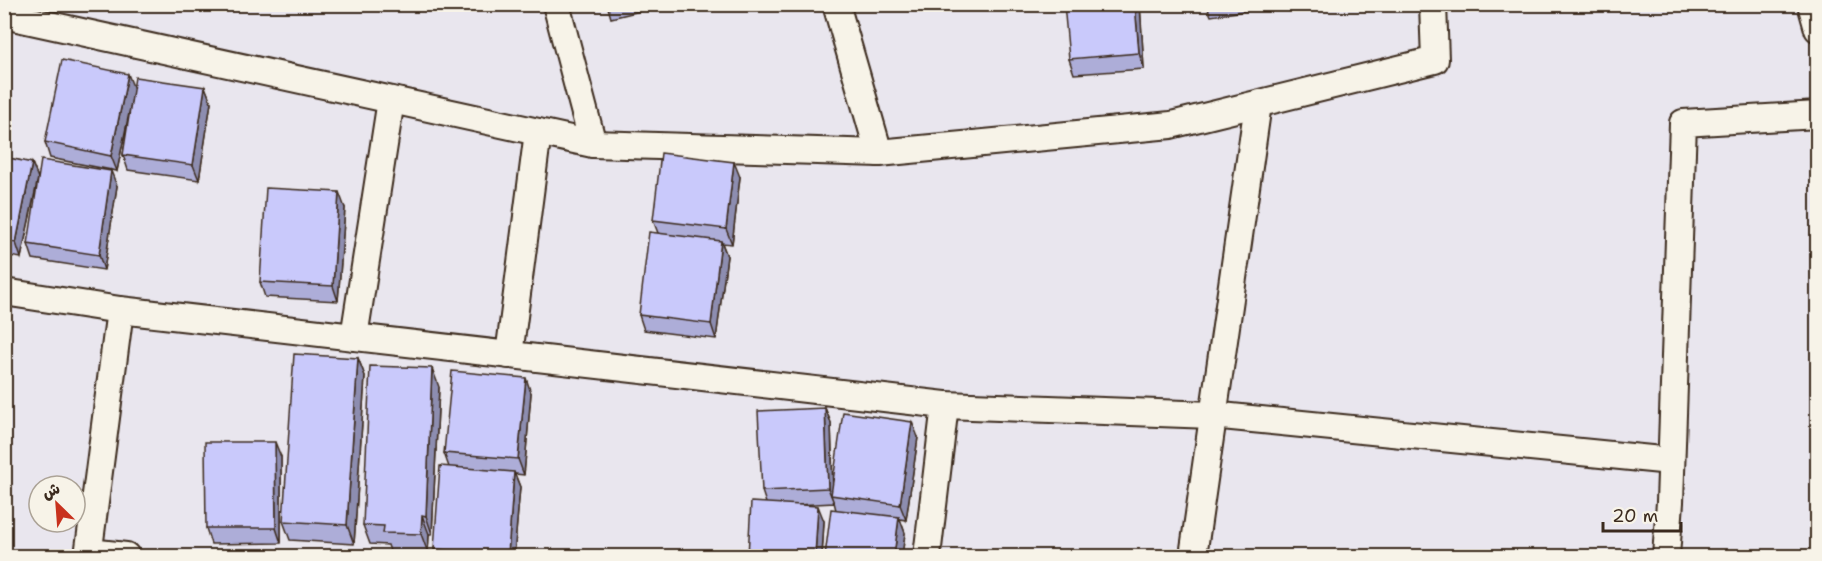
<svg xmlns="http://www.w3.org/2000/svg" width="1822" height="561" viewBox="0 0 1822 561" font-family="'Shantell Sans','Playpen Sans Arabic',sans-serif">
<rect width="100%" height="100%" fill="#e9e6ee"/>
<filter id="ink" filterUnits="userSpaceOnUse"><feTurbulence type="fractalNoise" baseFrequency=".0167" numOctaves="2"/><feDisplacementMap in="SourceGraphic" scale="12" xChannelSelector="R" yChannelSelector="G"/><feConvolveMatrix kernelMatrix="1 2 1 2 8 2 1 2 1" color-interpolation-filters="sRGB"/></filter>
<g filter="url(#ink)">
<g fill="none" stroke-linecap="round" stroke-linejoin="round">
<defs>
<g id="minor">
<polyline points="556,4 593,144"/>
<polyline points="836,4 879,153"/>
<polyline points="1811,4 1818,29"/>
<polyline points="4,15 593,144 879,153 1171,125 1435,60 1433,4"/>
<polyline points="4,292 120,310 945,405 927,556"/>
<polyline points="354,337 391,100"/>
<polyline points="509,355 538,132"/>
<polyline points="945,405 1212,415 1671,461"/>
<polyline points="89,552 126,556"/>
<polyline points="88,556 120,310"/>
<polyline points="1193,556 1258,104"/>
<polyline points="1666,556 1670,502 1683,123 1818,115"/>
</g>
</defs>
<!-- minor casing -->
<use href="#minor" stroke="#3b2a1e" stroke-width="30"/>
<!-- minor -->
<use href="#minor" stroke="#f7f3e8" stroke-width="26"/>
</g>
<!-- wall -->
<g fill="#adadd8" stroke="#3b2a1e" stroke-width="1.5">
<polygon points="607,4 669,4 611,18"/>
<polygon points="1140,4 1144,69 1074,74 1069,59"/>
<polygon points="1206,4 1290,4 1211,16"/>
<polygon points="133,87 205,87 211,102 199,180 128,170 123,155 130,108 117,171 50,158 45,142"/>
<polygon points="4,157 32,163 38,178 21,258 4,255"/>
<polygon points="740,177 732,244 722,243 727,256 716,339 644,330 639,315 658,233 653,220"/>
<polygon points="117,186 104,270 33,259 28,244"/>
<polygon points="345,208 338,301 265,297 260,282"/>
<polygon points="358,358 365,376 354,544 290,540 283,521"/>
<polygon points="439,387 432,534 429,534 428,553 390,551 388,545 370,544 363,525"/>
<polygon points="531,393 524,475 515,474 520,487 514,556 437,556 434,549 449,467 444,453"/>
<polygon points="825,408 831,423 833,482 918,437 906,520 900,519 905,533 902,556 825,556 836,510 834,502 834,503 794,505 824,521 822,556 748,556 766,503 762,491"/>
<polygon points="281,457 281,543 211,544 206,528"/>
</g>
<!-- shaded-wall -->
<g fill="#8d8db0" stroke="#3b2a1e" stroke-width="1.5">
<polygon points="1135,4 1140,4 1144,69 1139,53"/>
<polygon points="128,74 134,89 117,171 111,156"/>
<polygon points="205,87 211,102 199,180 193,165"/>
<polygon points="734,162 740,177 732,244 726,229"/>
<polygon points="32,163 38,178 21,258 16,243"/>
<polygon points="111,171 117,186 104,270 99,255"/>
<polygon points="339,192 345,208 338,301 333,286"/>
<polygon points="721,241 727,256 716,339 711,324"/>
<polygon points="358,358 365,376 354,544 347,525"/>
<polygon points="432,368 439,387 432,534 426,516"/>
<polygon points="526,378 531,393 524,475 518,459"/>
<polygon points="825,408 831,423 833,495 831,495 834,503 828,488"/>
<polygon points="912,422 918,437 906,520 900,505"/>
<polygon points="275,442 281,457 281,543 276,528"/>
<polygon points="514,472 520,487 514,556 509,556 508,554"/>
<polygon points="818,506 824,521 822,556 815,556"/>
<polygon points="422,515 429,534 428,553 421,534"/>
<polygon points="899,517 905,533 902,556 894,556"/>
</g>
<!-- building -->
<g fill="#c9c9fb" stroke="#3b2a1e" stroke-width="1.5">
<polygon points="1064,4 1135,4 1139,53 1069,59"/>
<polygon points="62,60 128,74 111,156 45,142"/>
<polygon points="135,77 205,87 193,165 123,155"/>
<polygon points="661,153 734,162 726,229 653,220"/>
<polygon points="4,157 32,163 16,243 4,240"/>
<polygon points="41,160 111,171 99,255 28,244"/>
<polygon points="266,188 339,192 333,286 260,282"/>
<polygon points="649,232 721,241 711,324 639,315"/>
<polygon points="294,354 358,358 347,525 283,521"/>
<polygon points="370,366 432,368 426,516 422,515 421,534 383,533 384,526 363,525"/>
<polygon points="452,371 526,378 518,459 444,453"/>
<polygon points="825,408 828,488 762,491 758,411"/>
<polygon points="843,412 912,422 900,505 831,495"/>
<polygon points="205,442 275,442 276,528 206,528"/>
<polygon points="440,466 514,472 508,554 434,549"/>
<polygon points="751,502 818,506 815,556 748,556"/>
<polygon points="831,509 899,517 894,556 825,556"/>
</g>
</g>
<!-- margin -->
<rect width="1822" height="561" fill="none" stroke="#f7f3e8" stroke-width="24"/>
<rect x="12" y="12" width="1798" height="537" fill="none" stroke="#3b2a1e" stroke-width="2" filter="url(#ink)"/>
<!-- north arrow -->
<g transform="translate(57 504) rotate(335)"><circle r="28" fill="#f7f3e8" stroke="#aca397" stroke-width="1.5"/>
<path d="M0-4.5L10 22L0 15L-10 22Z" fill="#c8321e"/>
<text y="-9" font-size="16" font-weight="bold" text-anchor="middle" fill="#3b2a1e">ش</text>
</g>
<!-- scale -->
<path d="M1603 522v9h78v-9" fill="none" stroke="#3b2a1e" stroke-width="3"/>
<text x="1612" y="522" font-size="18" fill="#3b2a1e" stroke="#f7f3e8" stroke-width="4.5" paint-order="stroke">20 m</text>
</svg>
